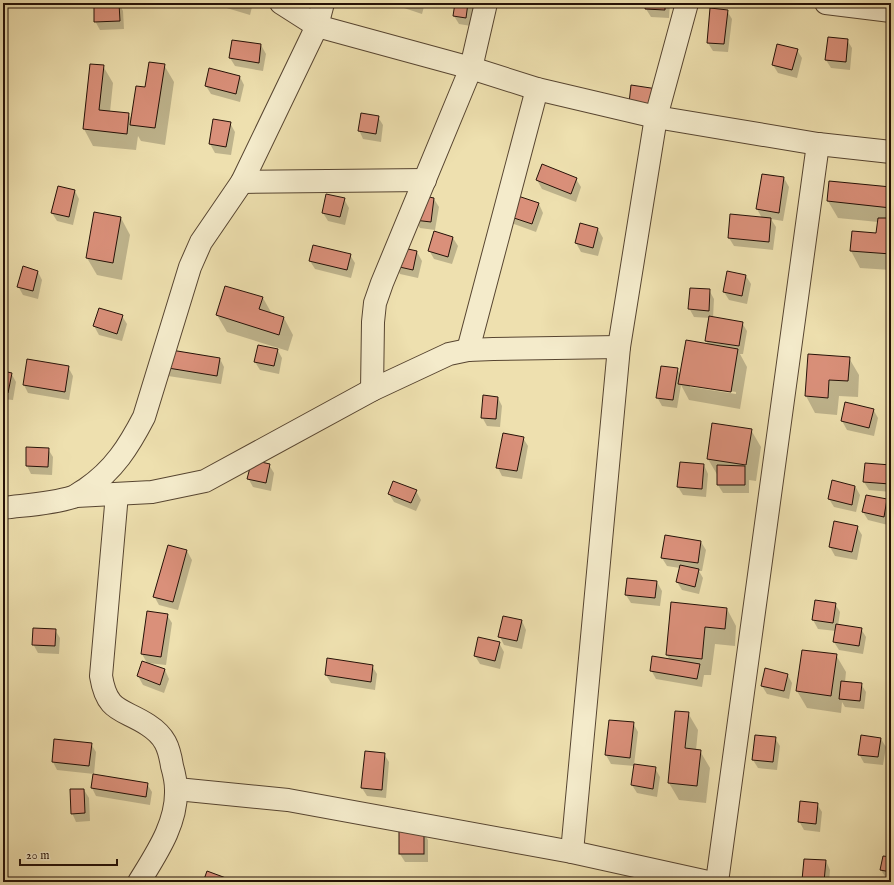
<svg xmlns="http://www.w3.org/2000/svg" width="894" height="885" viewBox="0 0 894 885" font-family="'IM FELL English',serif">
<rect width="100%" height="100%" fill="#eee0af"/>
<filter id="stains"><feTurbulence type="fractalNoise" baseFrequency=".005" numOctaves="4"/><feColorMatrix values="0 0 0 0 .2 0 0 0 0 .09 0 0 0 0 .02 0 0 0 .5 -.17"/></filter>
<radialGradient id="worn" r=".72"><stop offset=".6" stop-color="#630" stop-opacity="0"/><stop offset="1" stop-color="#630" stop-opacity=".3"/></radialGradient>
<!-- shadow -->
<g fill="#0003" fill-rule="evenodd">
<polygon points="95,3 119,3 123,11 124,29 100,30 95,21"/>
<polygon points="218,3 253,3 250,15 220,6"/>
<polygon points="391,3 425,3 422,14 392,4"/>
<polygon points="456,3 474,3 471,26 459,24 454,16"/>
<polygon points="647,3 670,3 669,18 651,17 646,9"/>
<polygon points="727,11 732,19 728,52 713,51 708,43"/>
<polygon points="847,40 852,48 850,70 831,68 826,60"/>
<polygon points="261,45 266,54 263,71 235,66 230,58"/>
<polygon points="797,50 802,58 797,78 778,73 773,65"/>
<polygon points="91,65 103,66 113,83 110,112 128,114 132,119 146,88 164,65 174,82 165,145 141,141 138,136 136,150 93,146 84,129"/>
<polygon points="240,77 244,85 240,102 211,94 206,86"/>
<polygon points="378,117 383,125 381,142 363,139 359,130"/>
<polygon points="214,120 230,123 235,132 231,155 215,153 210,144"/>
<polygon points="763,175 784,178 789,187 783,221 771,219 776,227 773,250 734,246 729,238 762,218 757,209"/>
<polygon points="576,179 581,187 576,202 542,189 537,180"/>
<polygon points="830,182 891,188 891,270 860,268 851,251 877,234 878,222 838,218 828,201"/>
<polygon points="75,191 79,199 73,225 57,221 52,213"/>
<polygon points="344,199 349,208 345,225 328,221 323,213"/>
<polygon points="434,199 439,207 435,230 420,228 415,220"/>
<polygon points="539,204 543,213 536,232 514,224 509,216"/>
<polygon points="95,213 121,218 130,235 122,280 97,275 87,258"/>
<polygon points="580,225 598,229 603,238 598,256 581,252 576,243"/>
<polygon points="453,238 458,246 452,264 434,259 429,250"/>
<polygon points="399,248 417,252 422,261 418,278 400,274 396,266"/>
<polygon points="350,255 355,263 351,278 315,269 310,261"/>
<polygon points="38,272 42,280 38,299 23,295 18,286"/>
<polygon points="728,272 746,276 751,284 747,304 729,300 724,292"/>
<polygon points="226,287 263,298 272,314 284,318 293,335 288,351 227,332 217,315"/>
<path d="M709 290 714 299 713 318 742 323 747 331 743 354H740L747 367 740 409 689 400 681 385 677 408 662 406 657 397 677 369 681 376 709 345 706 341 710 318 694 317 689 308ZM690 384 736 392V394L690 387Z"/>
<polygon points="122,316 127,324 122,341 99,335 94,326"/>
<polygon points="277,349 282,358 279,374 260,370 255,362"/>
<polygon points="809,355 849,358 859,375 858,397 839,396 837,415 815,413 806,396"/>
<polygon points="220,359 224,367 221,384 168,376 163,367"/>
<polygon points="68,367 73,376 69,400 28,393 24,385"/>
<polygon points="3,372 11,373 16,382 13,400 3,399"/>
<polygon points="498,398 502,406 500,427 487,426 482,417"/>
<polygon points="873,409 878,418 874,436 847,430 842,421"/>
<polygon points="751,430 761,447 756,481 749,480 749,493 723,493 718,485 718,476 708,459"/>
<polygon points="523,438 528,446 522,479 502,476 498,468"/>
<polygon points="48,449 53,457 52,475 31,474 27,466"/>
<polygon points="866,464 890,466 891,492 869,490 864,482"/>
<polygon points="269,465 274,473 271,491 253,487 248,478"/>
<polygon points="704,465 708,474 706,497 683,495 678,487"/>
<polygon points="855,486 860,495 856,512 834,507 829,499"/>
<polygon points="416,491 421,500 416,511 394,502 389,494"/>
<polygon points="887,500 891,508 888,525 868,520 863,512"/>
<polygon points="857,527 862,535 857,560 835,556 830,547"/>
<polygon points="701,542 706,550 702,571 699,571 703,578 699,594 682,590 677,582 680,568 667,566 662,558"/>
<polygon points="168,546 187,551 192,560 178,610 159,605 154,596"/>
<polygon points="657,582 662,591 660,606 631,603 626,595"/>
<polygon points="672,604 727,609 736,626 735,646 715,644 711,675 704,675 702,687 656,679 651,670 670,660 667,655"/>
<polygon points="835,604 840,612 838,626 861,629 866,637 863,654 839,650 834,642 836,631 818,629 813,620"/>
<polygon points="148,612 167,615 172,623 166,665 147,663 142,654"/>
<polygon points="522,621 526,630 522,649 504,645 500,637"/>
<polygon points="55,630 60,638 59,654 38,653 33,644"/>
<polygon points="499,643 504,652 500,669 480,664 475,656"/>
<polygon points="836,655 846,672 845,682 861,684 866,692 864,709 845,707 842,702 841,713 807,708 797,691"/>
<polygon points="143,662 165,670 169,679 164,693 143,685 138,676"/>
<polygon points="372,666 377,674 375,690 331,683 326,675"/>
<polygon points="787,674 792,683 789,699 767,694 762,686"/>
<polygon points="688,713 698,730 696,750 700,751 710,768 706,803 679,800 669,783"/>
<polygon points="610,721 633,723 638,732 634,765 655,768 660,777 657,797 637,793 632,785 635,766 611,764 606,755"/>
<polygon points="775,738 780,746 777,770 758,768 753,760"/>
<polygon points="881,739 886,747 883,765 864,763 859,754"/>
<polygon points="91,744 96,752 94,774 57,770 53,762"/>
<polygon points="384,754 389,762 386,798 367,796 362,788"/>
<polygon points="94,775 147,784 152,792 150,805 96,796 92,788"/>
<polygon points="84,790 89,798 90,821 76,822 72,813"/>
<polygon points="817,804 822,812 820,832 804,830 799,821"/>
<polygon points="423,831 428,840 428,862 405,862 400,854"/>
<polygon points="891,858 891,879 886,878 881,870"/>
<polygon points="805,860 826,861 830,870 829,882 804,882 803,880"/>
</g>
<!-- building -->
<g fill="#da907a" stroke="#251107">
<polygon points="94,3 119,3 120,21 94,22"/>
<polygon points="233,3 247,3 246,7"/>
<polygon points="455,3 468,3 466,18 453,16"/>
<polygon points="646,3 665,3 665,10 645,9"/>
<polygon points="710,8 728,10 724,44 707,43"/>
<polygon points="828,37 848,39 846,62 825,60"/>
<polygon points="232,40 261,44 259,63 229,58"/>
<polygon points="777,44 798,49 792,70 772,65"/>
<polygon points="149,62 165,64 155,128 130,125 136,86 145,87"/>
<polygon points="90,64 104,65 99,110 129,113 127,134 83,129"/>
<polygon points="209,68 240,76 236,94 205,86"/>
<polygon points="631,85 664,90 661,108 629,103"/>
<polygon points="361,113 379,116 376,134 358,131"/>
<polygon points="213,119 231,122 226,147 209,144"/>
<polygon points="542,164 577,178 571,194 536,180"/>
<polygon points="762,174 784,177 779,213 756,209"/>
<polygon points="829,181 891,187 891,208 827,201"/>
<polygon points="58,186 75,190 69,217 51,213"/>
<polygon points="326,194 345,198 340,217 322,213"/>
<polygon points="418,195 434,198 431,222 414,220"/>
<polygon points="515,195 539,203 532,224 508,216"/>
<polygon points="94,212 121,217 113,263 86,258"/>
<polygon points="730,214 771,218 769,242 728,238"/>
<polygon points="878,218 891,218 891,254 850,251 852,231 876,233"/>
<polygon points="580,223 598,228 593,248 575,243"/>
<polygon points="434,231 453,237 448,257 428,251"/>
<polygon points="313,245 351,254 347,270 309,261"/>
<polygon points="399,247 417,251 413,270 395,266"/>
<polygon points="23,266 38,271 33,291 17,287"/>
<polygon points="727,271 746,275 742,296 723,292"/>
<polygon points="225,286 263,297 259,309 284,317 279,335 216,315"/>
<polygon points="690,288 710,289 709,311 688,309"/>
<polygon points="99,308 123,315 117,334 93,326"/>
<polygon points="709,316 743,322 739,346 705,341"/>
<polygon points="686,340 738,349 731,392 678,384"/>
<polygon points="258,345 278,349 274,366 254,362"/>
<polygon points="165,349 220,358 217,376 162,367"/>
<polygon points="808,354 850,357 848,381 829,380 828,398 805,396"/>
<polygon points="27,359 69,366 65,392 23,385"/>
<polygon points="661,366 678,368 673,400 656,398"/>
<polygon points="3,371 12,373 8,393 3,392"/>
<polygon points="483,395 498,397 496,419 481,418"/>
<polygon points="845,402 874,409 869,428 841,421"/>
<polygon points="712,423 752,429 746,465 707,459"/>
<polygon points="503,433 524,437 517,471 496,468"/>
<polygon points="26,447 49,448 48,467 26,466"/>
<polygon points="252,460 270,464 266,483 247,479"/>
<polygon points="680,462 704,464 702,489 677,487"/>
<polygon points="865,463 891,465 890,484 863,482"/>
<polygon points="717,465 745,466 745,485 717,485"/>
<polygon points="832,480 855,486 852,505 828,499"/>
<polygon points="393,481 417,490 411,503 388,494"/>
<polygon points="866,495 887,499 884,517 862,512"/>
<polygon points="834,521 858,526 852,552 829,547"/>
<polygon points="665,535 701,541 698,563 661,558"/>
<polygon points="168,545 187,550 173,602 153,597"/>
<polygon points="680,565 699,569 695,587 676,582"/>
<polygon points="627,578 657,581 655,598 625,595"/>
<polygon points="815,600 836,603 833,623 812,620"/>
<polygon points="671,602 727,608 725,629 705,627 702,659 666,655"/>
<polygon points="147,611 168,614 161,657 141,654"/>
<polygon points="503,616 522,620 517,641 498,637"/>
<polygon points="836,624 862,628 859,646 833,642"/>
<polygon points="33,628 56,629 55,646 32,645"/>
<polygon points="478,637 500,642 495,661 474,656"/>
<polygon points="802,650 837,654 831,696 796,691"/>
<polygon points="652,656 700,664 697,679 650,671"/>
<polygon points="327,658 373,665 371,682 325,675"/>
<polygon points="142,661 165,669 160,685 137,676"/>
<polygon points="765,668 788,674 784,691 761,686"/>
<polygon points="841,681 862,683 860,701 839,699"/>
<polygon points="675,711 689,712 685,748 701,750 697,786 668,783"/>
<polygon points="891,716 891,738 887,737"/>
<polygon points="609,720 634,722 630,758 605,755"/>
<polygon points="755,735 776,737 773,762 752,760"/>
<polygon points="861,735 881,738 878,757 858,755"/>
<polygon points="54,739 92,743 89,766 52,762"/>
<polygon points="365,751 385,753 382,790 361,788"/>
<polygon points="634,764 656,767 653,789 631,785"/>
<polygon points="93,774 148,783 146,797 91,788"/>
<polygon points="70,789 84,789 85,813 71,814"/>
<polygon points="800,801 818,803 816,824 798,822"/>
<rect x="399" y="830" width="25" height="24"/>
<polygon points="883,856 891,857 891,872 880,870"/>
<polygon points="804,859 826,860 824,882 802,880"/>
<polygon points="207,871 226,878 224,882 203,882"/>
</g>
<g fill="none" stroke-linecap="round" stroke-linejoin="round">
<defs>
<g id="minor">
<polyline points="281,3 317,26 471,68 537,89 656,117 818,144 891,152"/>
<polyline points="826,3 891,11"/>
<polyline points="242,182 425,180"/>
<polyline points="468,350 537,89"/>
<polyline points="372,390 373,322 375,303 382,283 471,68 486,3"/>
<path d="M117 494 101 676C107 713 122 708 148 725 165 736 169 747 172 766 174 773 176 782 176 790 177 824 156 854 139 882"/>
<polyline points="76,496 152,492 205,481 372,390 449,354 468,350 493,349 619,347"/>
<path d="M3 508C26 505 51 504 73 497 78 495 82 491 86 489 114 470 129 446 144 417L190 267 201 242 242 182 317 26 323 3"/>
<polyline points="177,789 288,800 572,852 708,882"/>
<polyline points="572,852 619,347 656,117 687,3"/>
<polyline points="717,882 818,144"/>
</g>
</defs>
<!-- minor casing -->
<use href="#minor" stroke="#574531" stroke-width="24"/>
<!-- minor -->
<use href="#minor" stroke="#f4ebcb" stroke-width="22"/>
</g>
<!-- margin -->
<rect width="894" height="885" fill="none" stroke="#eee0af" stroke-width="16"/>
<rect x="4" y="4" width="886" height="877" fill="none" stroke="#251107" stroke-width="2"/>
<rect x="8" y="8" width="878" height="869" fill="none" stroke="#251107"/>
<!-- scale -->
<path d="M20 859v6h97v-6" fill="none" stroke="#251107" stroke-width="2"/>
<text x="26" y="859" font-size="12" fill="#251107" stroke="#f4ebcb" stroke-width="3" paint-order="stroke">20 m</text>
<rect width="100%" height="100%" filter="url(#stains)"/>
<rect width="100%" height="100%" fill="url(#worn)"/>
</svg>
